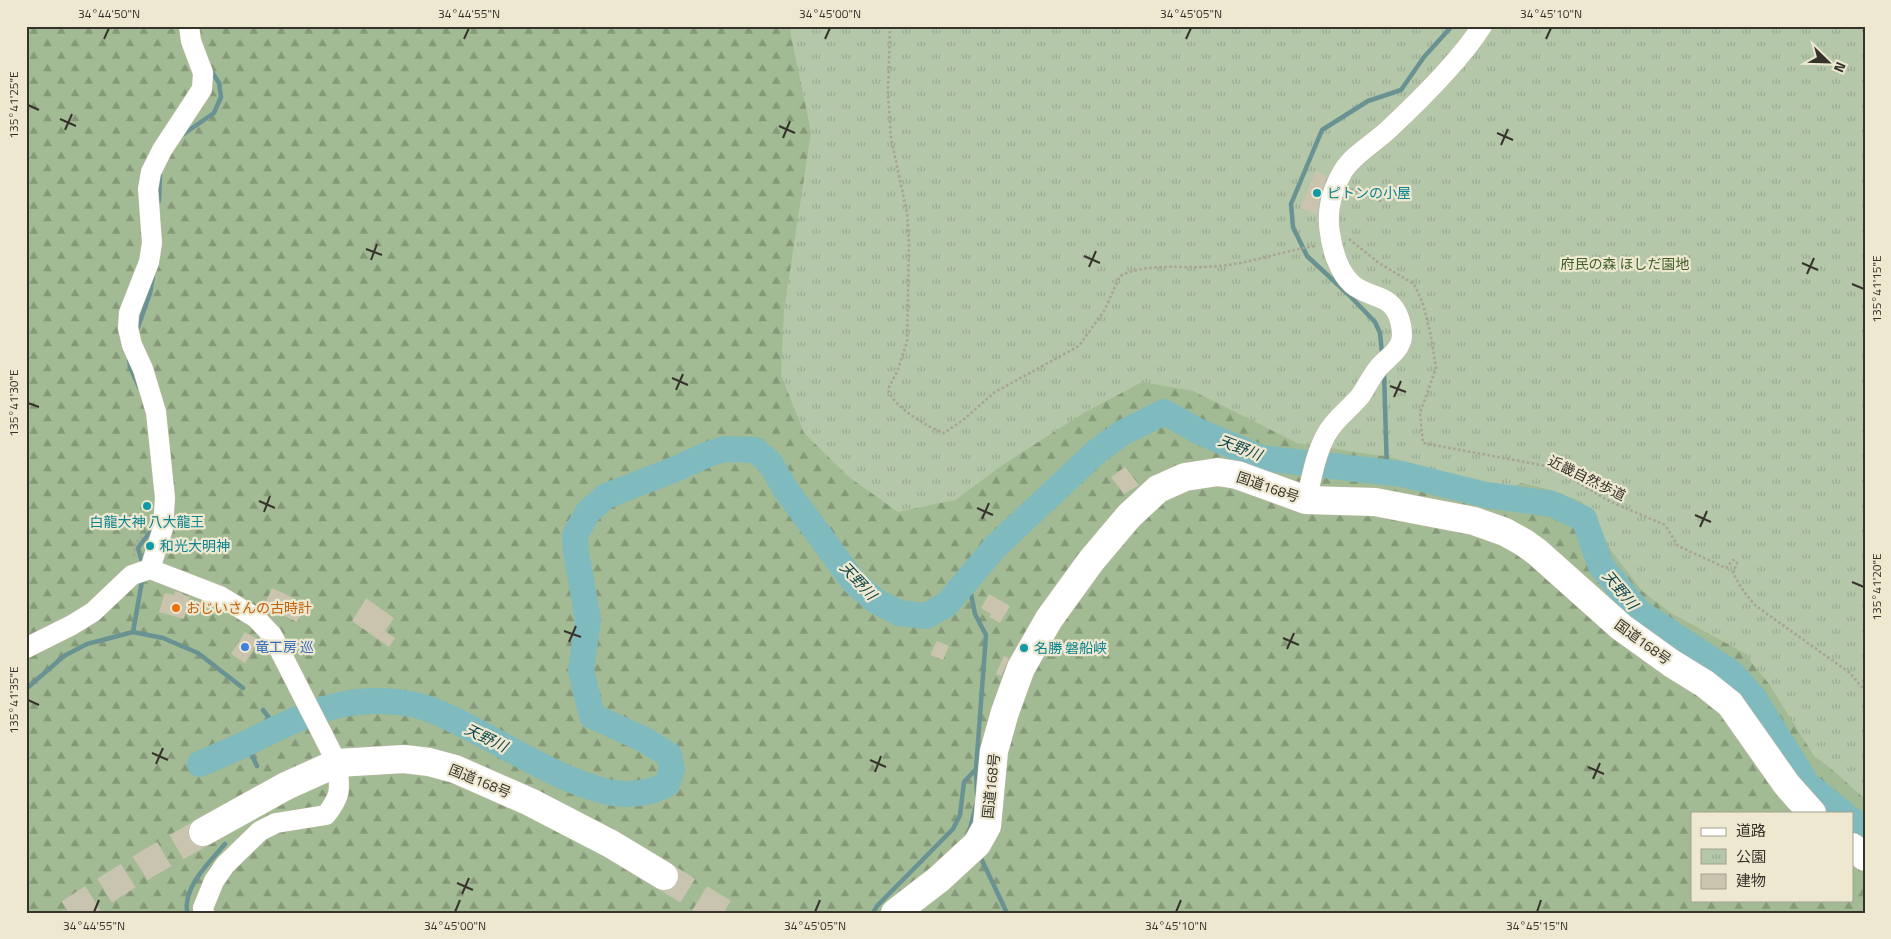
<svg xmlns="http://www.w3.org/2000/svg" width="1891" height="939" viewBox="0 0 1891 939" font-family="'Titillium Web','Noto Sans JP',sans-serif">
<defs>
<pattern id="forest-firs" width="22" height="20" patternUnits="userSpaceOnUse" patternTransform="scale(1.25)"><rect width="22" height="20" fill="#a2bb94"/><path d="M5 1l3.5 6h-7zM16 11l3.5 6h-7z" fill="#859979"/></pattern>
<pattern id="park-tufts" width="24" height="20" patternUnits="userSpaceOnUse" patternTransform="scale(1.25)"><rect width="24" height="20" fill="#b4c7a9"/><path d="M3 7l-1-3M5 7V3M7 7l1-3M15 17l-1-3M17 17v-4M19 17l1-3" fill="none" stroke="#9bab92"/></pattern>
</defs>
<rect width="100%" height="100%" fill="#eee8d1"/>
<!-- forest -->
<path fill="url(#forest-firs)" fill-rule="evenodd" d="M26 26H1865V913H26ZM1692 813H1852V900H1692Z"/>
<!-- park -->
<polygon fill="url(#park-tufts)" points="789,26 1865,26 1865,799 1829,767 1814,756 1769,684 1744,653 1671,613 1643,592 1610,549 1593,516 1582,502 1551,490 1522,483 1499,492 1435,476 1395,458 1297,443 1193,391 1142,382 1082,414 1004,464 955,500 898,512 849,477 804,433 781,375 784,310 811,132"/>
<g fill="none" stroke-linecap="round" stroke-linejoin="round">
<!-- stream -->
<g stroke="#699293" stroke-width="4.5">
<polyline points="182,135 214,113 221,97 219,83 210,69"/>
<polyline points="159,201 160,174"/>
<polyline points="136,333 150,293 153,276"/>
<polyline points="1382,354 1380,333 1375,322 1349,295 1307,256 1293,227 1291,204 1322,130 1368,101 1401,90 1424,57 1452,26"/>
<polyline points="129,359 130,367 139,387"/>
<polyline points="1384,372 1387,472"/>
<polyline points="142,562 138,548 153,528"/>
<polyline points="968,579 975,614 986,635 976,769 977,795"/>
<polyline points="133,632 142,581"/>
<polyline points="26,689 64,656 87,644 133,632 163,638 198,653 243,688"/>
<polyline points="263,710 277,728"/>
<polyline points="246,743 257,766"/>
<polyline points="969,833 976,805"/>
<polyline points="979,854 1007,913"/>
<path d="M187 913C183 886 209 863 225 844"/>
<polyline points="873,913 877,906 953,829 960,815 964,782 976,769"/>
</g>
<!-- river -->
<g stroke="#7fbabf" stroke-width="26">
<path d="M200 764C217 756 233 750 249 742 289 722 331 700 377 701 393 701 411 703 426 708 488 731 543 776 608 792 626 796 650 794 667 784L672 769 669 755 643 739 592 716 581 670 588 620 576 552 575 535 588 512 606 496 678 468 706 455 724 449 755 450 770 463 786 490 854 582 876 601 899 613 926 616 947 604 995 547 1096 452 1122 433 1164 412 1198 431 1261 458 1402 474 1486 495 1552 504 1584 519 1601 566 1639 612 1732 673 1754 698 1807 784 1843 813"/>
<polyline points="1852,820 1865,829"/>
</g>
</g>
<!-- building -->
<g fill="#cac4ae">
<polygon points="1316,171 1327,176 1319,198 1317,215 1300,208"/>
<polygon points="1125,467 1139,485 1124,494 1111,477"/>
<polygon points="272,588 294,598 292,603 304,608 297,622 264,606"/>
<polygon points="175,591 190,597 184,619 159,612 165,593 174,595"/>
<polygon points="989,594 1010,606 1000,623 989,617 991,614 981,608"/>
<polygon points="366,598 394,618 385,631 395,638 389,647 352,621"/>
<polygon points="245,632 259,640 245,663 231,654"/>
<polygon points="937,641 949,646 943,660 930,655"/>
<polygon points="1004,656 1009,658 1001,676 996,674"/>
</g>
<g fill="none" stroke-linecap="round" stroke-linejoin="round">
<!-- highway-tunnel -->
<g stroke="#c9c4b0" stroke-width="28" stroke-dasharray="28 14" stroke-linecap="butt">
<polyline points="664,876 724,913"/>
<polyline points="69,913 147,864 203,832"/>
</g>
<defs>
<g id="minor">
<path d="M1306 500C1312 478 1315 455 1326 435 1334 419 1350 409 1361 395 1367 386 1372 375 1379 367 1388 357 1400 351 1402 337 1402 331 1401 323 1399 318 1391 293 1369 299 1352 284 1339 272 1332 250 1330 233 1326 211 1332 190 1343 171 1353 155 1374 143 1388 130 1419 101 1460 61 1482 26"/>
<polyline points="150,569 163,528 165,498 156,412 143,369 132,345 128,328 129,313 149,262 152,243 148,189 151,172 162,150 202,89 203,73 191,41 189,26"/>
<path d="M26 648 72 625 93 612 132 575 150 569 220 596 256 618 272 635 337 763C340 788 342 795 326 815L276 823 260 831 225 865 214 881 203 908 204 913"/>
</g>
<g id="highway">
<polyline points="203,832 286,786 337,763 404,759 429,762 455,769 530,802 611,844 664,876"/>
<polyline points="1852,847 1865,857"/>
<polyline points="895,913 939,879 977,844 987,826 994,751 1005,712 1021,668 1049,619 1091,561 1129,516 1158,489 1185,477 1218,472 1237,475 1306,500 1375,502 1474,521 1505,532 1523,542 1537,552 1621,627 1671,663 1705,684 1730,704 1787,785 1812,813"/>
</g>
</defs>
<!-- minor casing -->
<use href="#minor" stroke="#c0b9a4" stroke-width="21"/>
<!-- highway casing -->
<use href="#highway" stroke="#c0b9a4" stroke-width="29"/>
<!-- path -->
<g stroke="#a8a392" stroke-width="2.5" stroke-dasharray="2.5 2.5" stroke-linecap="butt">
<path d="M890 26 888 93 891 138 907 213 909 245 907 342 897 372 888 389C892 406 927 427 944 433L963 420 995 392 1079 346 1104 311 1120 276C1152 261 1186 270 1219 266 1252 263 1283 251 1315 246"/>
<polyline points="1351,189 1383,202"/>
<polyline points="1349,239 1379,263 1414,284 1423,304 1431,336 1436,368 1420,413 1423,443 1546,466 1558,471 1609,501 1665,525 1678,546 1726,568 1733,560 1735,560 1737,563 1733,573 1744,592 1756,606 1850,673 1865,691"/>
<polyline points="134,556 135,544 142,537"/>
</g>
<!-- minor -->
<use href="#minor" stroke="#fff" stroke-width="20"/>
<!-- highway -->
<use href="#highway" stroke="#fff" stroke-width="28"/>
</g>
<!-- ticks -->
<path fill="none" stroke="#36332b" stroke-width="2" d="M104 39 109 28M464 39 469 28M825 39 830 28M1186 39 1191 28M1546 39 1551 28M28 105 39 110M60 119 76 126M779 126 795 133M65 130 72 114M1497 133 1513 140M783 138 790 121M1501 145 1508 129M366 249 382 255M1084 256 1100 263M371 260 377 244M1802 263 1818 270M1089 267 1096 251M1807 274 1814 258M1852 284 1864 289M672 378 688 385M1390 386 1406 392M676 390 683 374M1394 397 1401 381M28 403 39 407M259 501 275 508M977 508 993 515M264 512 270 496M1695 515 1711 522M982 519 989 503M1700 527 1707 511M1852 582 1864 587M564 631 581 637M1283 638 1299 645M569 642 576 626M1287 649 1294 633M28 700 39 705M152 753 168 760M870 760 886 767M156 764 163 748M1588 767 1604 774M875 772 881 756M1593 779 1600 763M457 883 473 890M462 894 469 878M94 912 99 900M455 912 460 900M815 912 820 900M1176 912 1181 900M1537 912 1541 900"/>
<!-- markers -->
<g fill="#0f9aa8" stroke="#eee8d1" stroke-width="2">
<circle cx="1317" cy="193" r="5"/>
<circle cx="147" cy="506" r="5"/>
<circle cx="150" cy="546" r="5"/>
<circle cx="1024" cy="648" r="5"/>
</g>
<circle fill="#e8710a" stroke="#eee8d1" stroke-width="2" cx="176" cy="608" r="5"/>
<circle fill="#3f7fe0" stroke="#eee8d1" stroke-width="2" cx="245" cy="647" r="5"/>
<g text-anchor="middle" stroke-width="4.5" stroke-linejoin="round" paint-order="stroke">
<!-- culture labels -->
<g font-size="14" fill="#0d838f" stroke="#eee8d1" text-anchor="start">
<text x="1327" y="198">ピトンの小屋</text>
<text x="147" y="527" text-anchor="middle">白龍大神 八大龍王</text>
<text x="160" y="551">和光大明神</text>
<text x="1034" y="653">名勝 磐船峡</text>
</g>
<!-- park labels -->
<g font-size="14" fill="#3f6029" stroke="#eee8d1">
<text x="1625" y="269">府民の森 ほしだ園地</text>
</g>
<!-- street labels -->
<g font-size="14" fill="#36332b" stroke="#eee8d1">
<text transform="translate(1587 478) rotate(26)" y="5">近畿自然歩道</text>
<text transform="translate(1268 487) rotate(19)" y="5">国道168号</text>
<text transform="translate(1643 642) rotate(36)" y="5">国道168号</text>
<text transform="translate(480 781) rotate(22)" y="5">国道168号</text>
<text transform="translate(991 786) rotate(-84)" y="5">国道168号</text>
</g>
<!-- food labels -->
<g font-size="14" fill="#c56008" stroke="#eee8d1" text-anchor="start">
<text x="186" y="613">おじいさんの古時計</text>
</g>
<!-- shop labels -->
<g font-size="14" fill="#366cbe" stroke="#eee8d1" text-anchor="start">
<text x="255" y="652">竜工房 巡</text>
</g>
<!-- water labels -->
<g font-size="15" font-style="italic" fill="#0f464a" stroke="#eee8d1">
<text transform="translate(1240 448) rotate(21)" y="5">天野川</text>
<text transform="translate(858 581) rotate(47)" y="5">天野川</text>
<text transform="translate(1620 590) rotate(50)" y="5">天野川</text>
<text transform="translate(486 738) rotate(26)" y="5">天野川</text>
</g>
</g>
<!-- border -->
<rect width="1891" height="939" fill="none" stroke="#eee8d1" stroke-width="55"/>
<!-- legend -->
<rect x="1691" y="812" width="162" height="90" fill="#eee8d1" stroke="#a4a08f"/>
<rect x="1701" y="828" width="25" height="8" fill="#ffffff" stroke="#a4a08f"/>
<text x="1736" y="836" font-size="15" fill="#36332b">道路</text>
<rect x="1701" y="849" width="25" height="15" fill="url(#park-tufts)" stroke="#a4a08f"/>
<text x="1736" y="862" font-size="15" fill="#36332b">公園</text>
<rect x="1701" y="874" width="25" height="15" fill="#cac4ae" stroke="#a4a08f"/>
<text x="1736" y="886" font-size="15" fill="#36332b">建物</text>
<!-- north arrow -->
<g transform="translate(1828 62) rotate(113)" stroke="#eee8d1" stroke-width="4" paint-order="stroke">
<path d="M0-4L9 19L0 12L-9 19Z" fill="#36332b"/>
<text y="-8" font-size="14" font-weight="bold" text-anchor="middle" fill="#36332b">N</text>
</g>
<rect x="28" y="28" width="1836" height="884" fill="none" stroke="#36332b" stroke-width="2"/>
<g font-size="12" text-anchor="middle" fill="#36332b">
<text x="109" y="18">34°44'50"N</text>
<text x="469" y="18">34°44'55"N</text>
<text x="830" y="18">34°45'00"N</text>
<text x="1191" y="18">34°45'05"N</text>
<text x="1551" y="18">34°45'10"N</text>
<text transform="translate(14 105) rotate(-90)" y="4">135°41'25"E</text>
<text transform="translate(1877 289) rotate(-90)" y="4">135°41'15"E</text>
<text transform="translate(14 403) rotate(-90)" y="4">135°41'30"E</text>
<text transform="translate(1877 587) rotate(-90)" y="4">135°41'20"E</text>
<text transform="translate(14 700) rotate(-90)" y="4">135°41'35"E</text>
<text x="94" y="930">34°44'55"N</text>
<text x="455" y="930">34°45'00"N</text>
<text x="815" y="930">34°45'05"N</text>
<text x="1176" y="930">34°45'10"N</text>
<text x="1537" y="930">34°45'15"N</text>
</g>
</svg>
